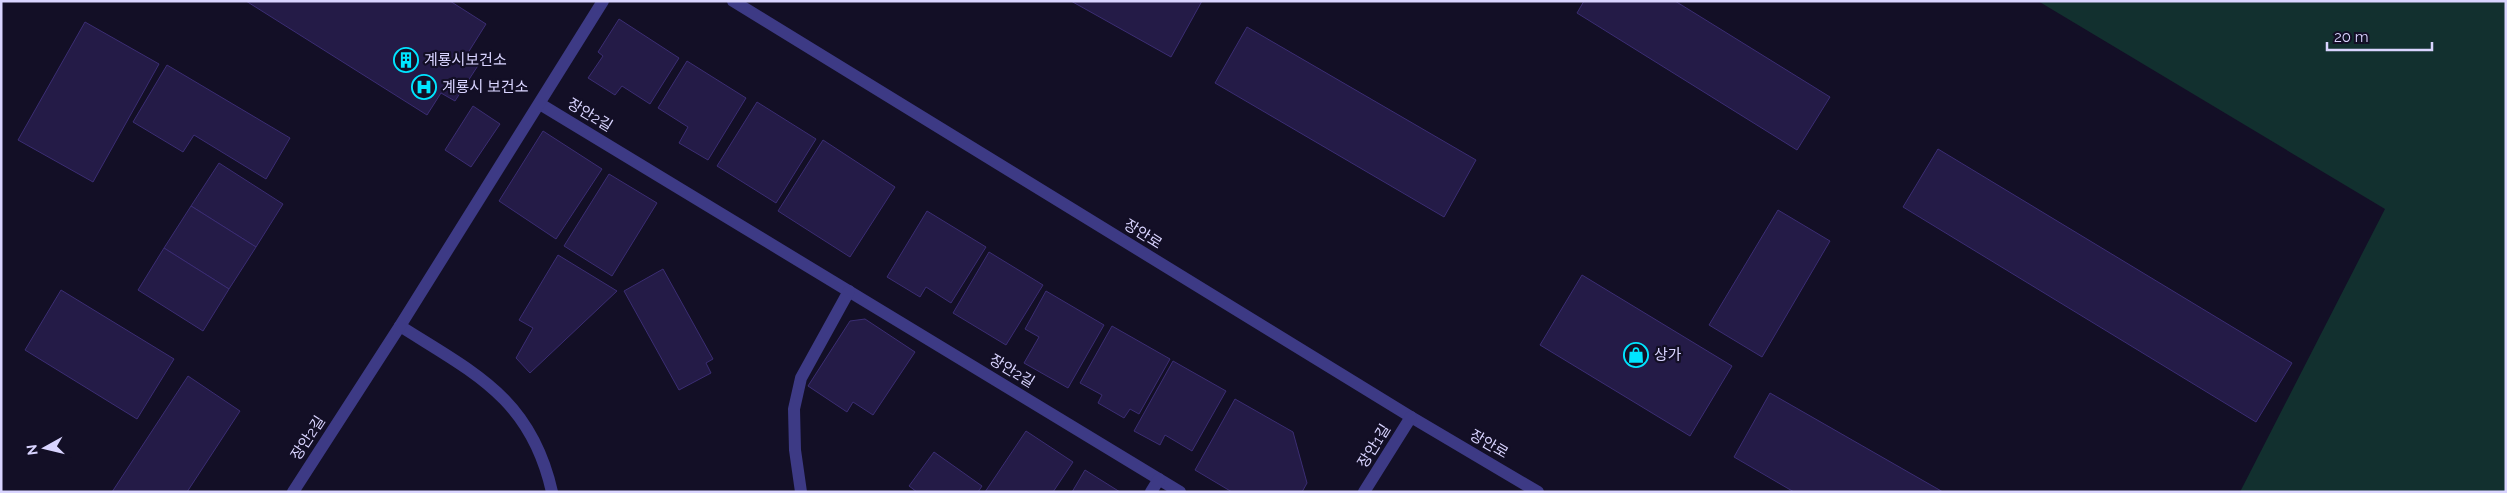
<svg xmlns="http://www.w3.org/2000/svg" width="2507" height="493" viewBox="0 0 2507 493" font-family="Raleway,'Noto Sans KR',sans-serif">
<rect width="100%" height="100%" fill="#130f26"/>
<!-- green -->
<polygon fill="#12302f" points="2038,1 2506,1 2506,492 2240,492 2385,209"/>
<!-- building -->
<g fill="#241b47" stroke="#3b2d73">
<polygon points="246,1 450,1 486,24 466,56 479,64 455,101 441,93 427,115"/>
<polygon points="1071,1 1202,1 1171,57"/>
<polygon points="1584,1 1675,1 1830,97 1797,150 1577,13"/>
<polygon points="619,19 679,58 650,104 622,86 615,95 588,78 603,56 598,52"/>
<polygon points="85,22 159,64 93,182 18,140"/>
<polygon points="1247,27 1476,160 1444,217 1215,83"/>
<polygon points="687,61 746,98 708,160 679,143 688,127 658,108"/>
<polygon points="167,65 290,138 266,179 194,135 183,152 133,122"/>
<polygon points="757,102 816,139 776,203 717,166"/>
<polygon points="473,106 500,124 471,167 445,150"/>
<polygon points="543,131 602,169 556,239 499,201"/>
<polygon points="823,140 895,187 850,257 778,211"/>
<polygon points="1938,149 2292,363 2256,422 1903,207"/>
<polygon points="219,163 283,204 256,247 191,206"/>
<polygon points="609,174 657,203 612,276 564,246"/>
<polygon points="191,206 256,247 229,289 164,248"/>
<polygon points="1778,210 1830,241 1762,357 1709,325"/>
<polygon points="927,211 986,247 951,303 926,287 920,297 887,277"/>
<polygon points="164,248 229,289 203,331 138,290"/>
<polygon points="989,252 1043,285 1006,345 953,313"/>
<polygon points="558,255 617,291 530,373 516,358 533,328 519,320"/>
<polygon points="663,269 713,359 706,363 711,373 679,390 624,291"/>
<polygon points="1582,275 1732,366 1690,436 1540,345"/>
<polygon points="61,290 174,359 137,419 25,350"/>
<polygon points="1046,291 1104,325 1068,388 1024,363 1039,337 1025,329"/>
<polygon points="865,319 915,352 873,415 853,402 847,412 808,386 850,321"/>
<polygon points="1112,326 1170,359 1139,414 1130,409 1124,418 1098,403 1102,395 1080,383"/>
<polygon points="1173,361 1226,391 1192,451 1165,435 1160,445 1134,431"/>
<polygon points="188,376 240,411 187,492 112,492"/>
<polygon points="1770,393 1943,492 1794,492 1734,457"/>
<polygon points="1235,399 1293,432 1307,483 1302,492 1232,492 1195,470"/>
<polygon points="1026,431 1073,462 1053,492 985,492"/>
<polygon points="934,452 982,486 978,492 917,492 909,486"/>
<polygon points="1085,470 1120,492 1072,492"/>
</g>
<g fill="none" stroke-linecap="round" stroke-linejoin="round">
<!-- minor -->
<g stroke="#3d3a85" stroke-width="12">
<polyline points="733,1 1411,417 1538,492"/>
<polyline points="540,104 1180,492"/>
<path d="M400 326C474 373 531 398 552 492"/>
<polyline points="293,492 400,326 603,1"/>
<polyline points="801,492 795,450 794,409 801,378 849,291"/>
<polyline points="1151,492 1159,479"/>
<polyline points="1364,492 1411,417"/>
</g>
</g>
<!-- icons -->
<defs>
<symbol id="building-ring" viewBox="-11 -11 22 22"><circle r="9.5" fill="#130f26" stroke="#00e5ff" stroke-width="1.5"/><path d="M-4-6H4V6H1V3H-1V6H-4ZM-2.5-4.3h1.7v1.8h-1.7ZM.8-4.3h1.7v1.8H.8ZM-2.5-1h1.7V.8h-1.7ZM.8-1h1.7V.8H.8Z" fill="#00e5ff"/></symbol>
<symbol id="hospital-ring" viewBox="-11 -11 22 22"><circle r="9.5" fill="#130f26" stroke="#00e5ff" stroke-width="1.5"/><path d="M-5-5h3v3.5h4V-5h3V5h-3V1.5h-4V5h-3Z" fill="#00e5ff"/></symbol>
<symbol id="shop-ring" viewBox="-11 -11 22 22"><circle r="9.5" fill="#130f26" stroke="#00e5ff" stroke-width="1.5"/><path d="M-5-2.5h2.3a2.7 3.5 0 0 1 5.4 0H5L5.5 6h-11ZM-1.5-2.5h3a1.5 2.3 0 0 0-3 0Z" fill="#00e5ff"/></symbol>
</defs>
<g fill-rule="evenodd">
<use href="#building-ring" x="392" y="46" width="28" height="28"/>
<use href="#hospital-ring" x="410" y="73" width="28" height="28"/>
<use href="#shop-ring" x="1622" y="341" width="28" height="28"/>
</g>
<g text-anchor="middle" stroke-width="4.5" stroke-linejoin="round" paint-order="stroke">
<!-- poi labels -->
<g font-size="15" fill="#d9d4ff" stroke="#130f26" text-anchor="start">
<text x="424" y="65">계룡시보건소</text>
<text x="442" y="92">계룡시 보건소</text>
<text x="1654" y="360">상가</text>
</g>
<!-- street labels -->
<g font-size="15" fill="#d9d4ff" stroke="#130f26">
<text transform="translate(590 115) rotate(31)" y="5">장안2길</text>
<text transform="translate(1143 234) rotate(32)" y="5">장안로</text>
<text transform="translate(1012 371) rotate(31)" y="5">장안2길</text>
<text transform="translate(308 438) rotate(-57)" y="5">장안2길</text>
<text transform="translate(1489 444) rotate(30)" y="5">장안로</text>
<text transform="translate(1374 446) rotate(-58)" y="5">장안1길</text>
</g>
</g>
<!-- border -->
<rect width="2507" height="493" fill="none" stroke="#d9d4ff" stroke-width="5"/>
<!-- north arrow -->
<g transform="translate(45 448) rotate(262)" stroke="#130f26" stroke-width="4" paint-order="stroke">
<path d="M0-4L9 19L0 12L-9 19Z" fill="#d9d4ff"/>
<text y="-8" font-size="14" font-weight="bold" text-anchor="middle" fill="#d9d4ff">N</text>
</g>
<!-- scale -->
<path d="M2327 42v8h105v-8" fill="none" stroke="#d9d4ff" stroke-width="2.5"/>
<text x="2334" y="42" font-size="15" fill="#d9d4ff" stroke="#130f26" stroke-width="4" paint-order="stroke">20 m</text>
</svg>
